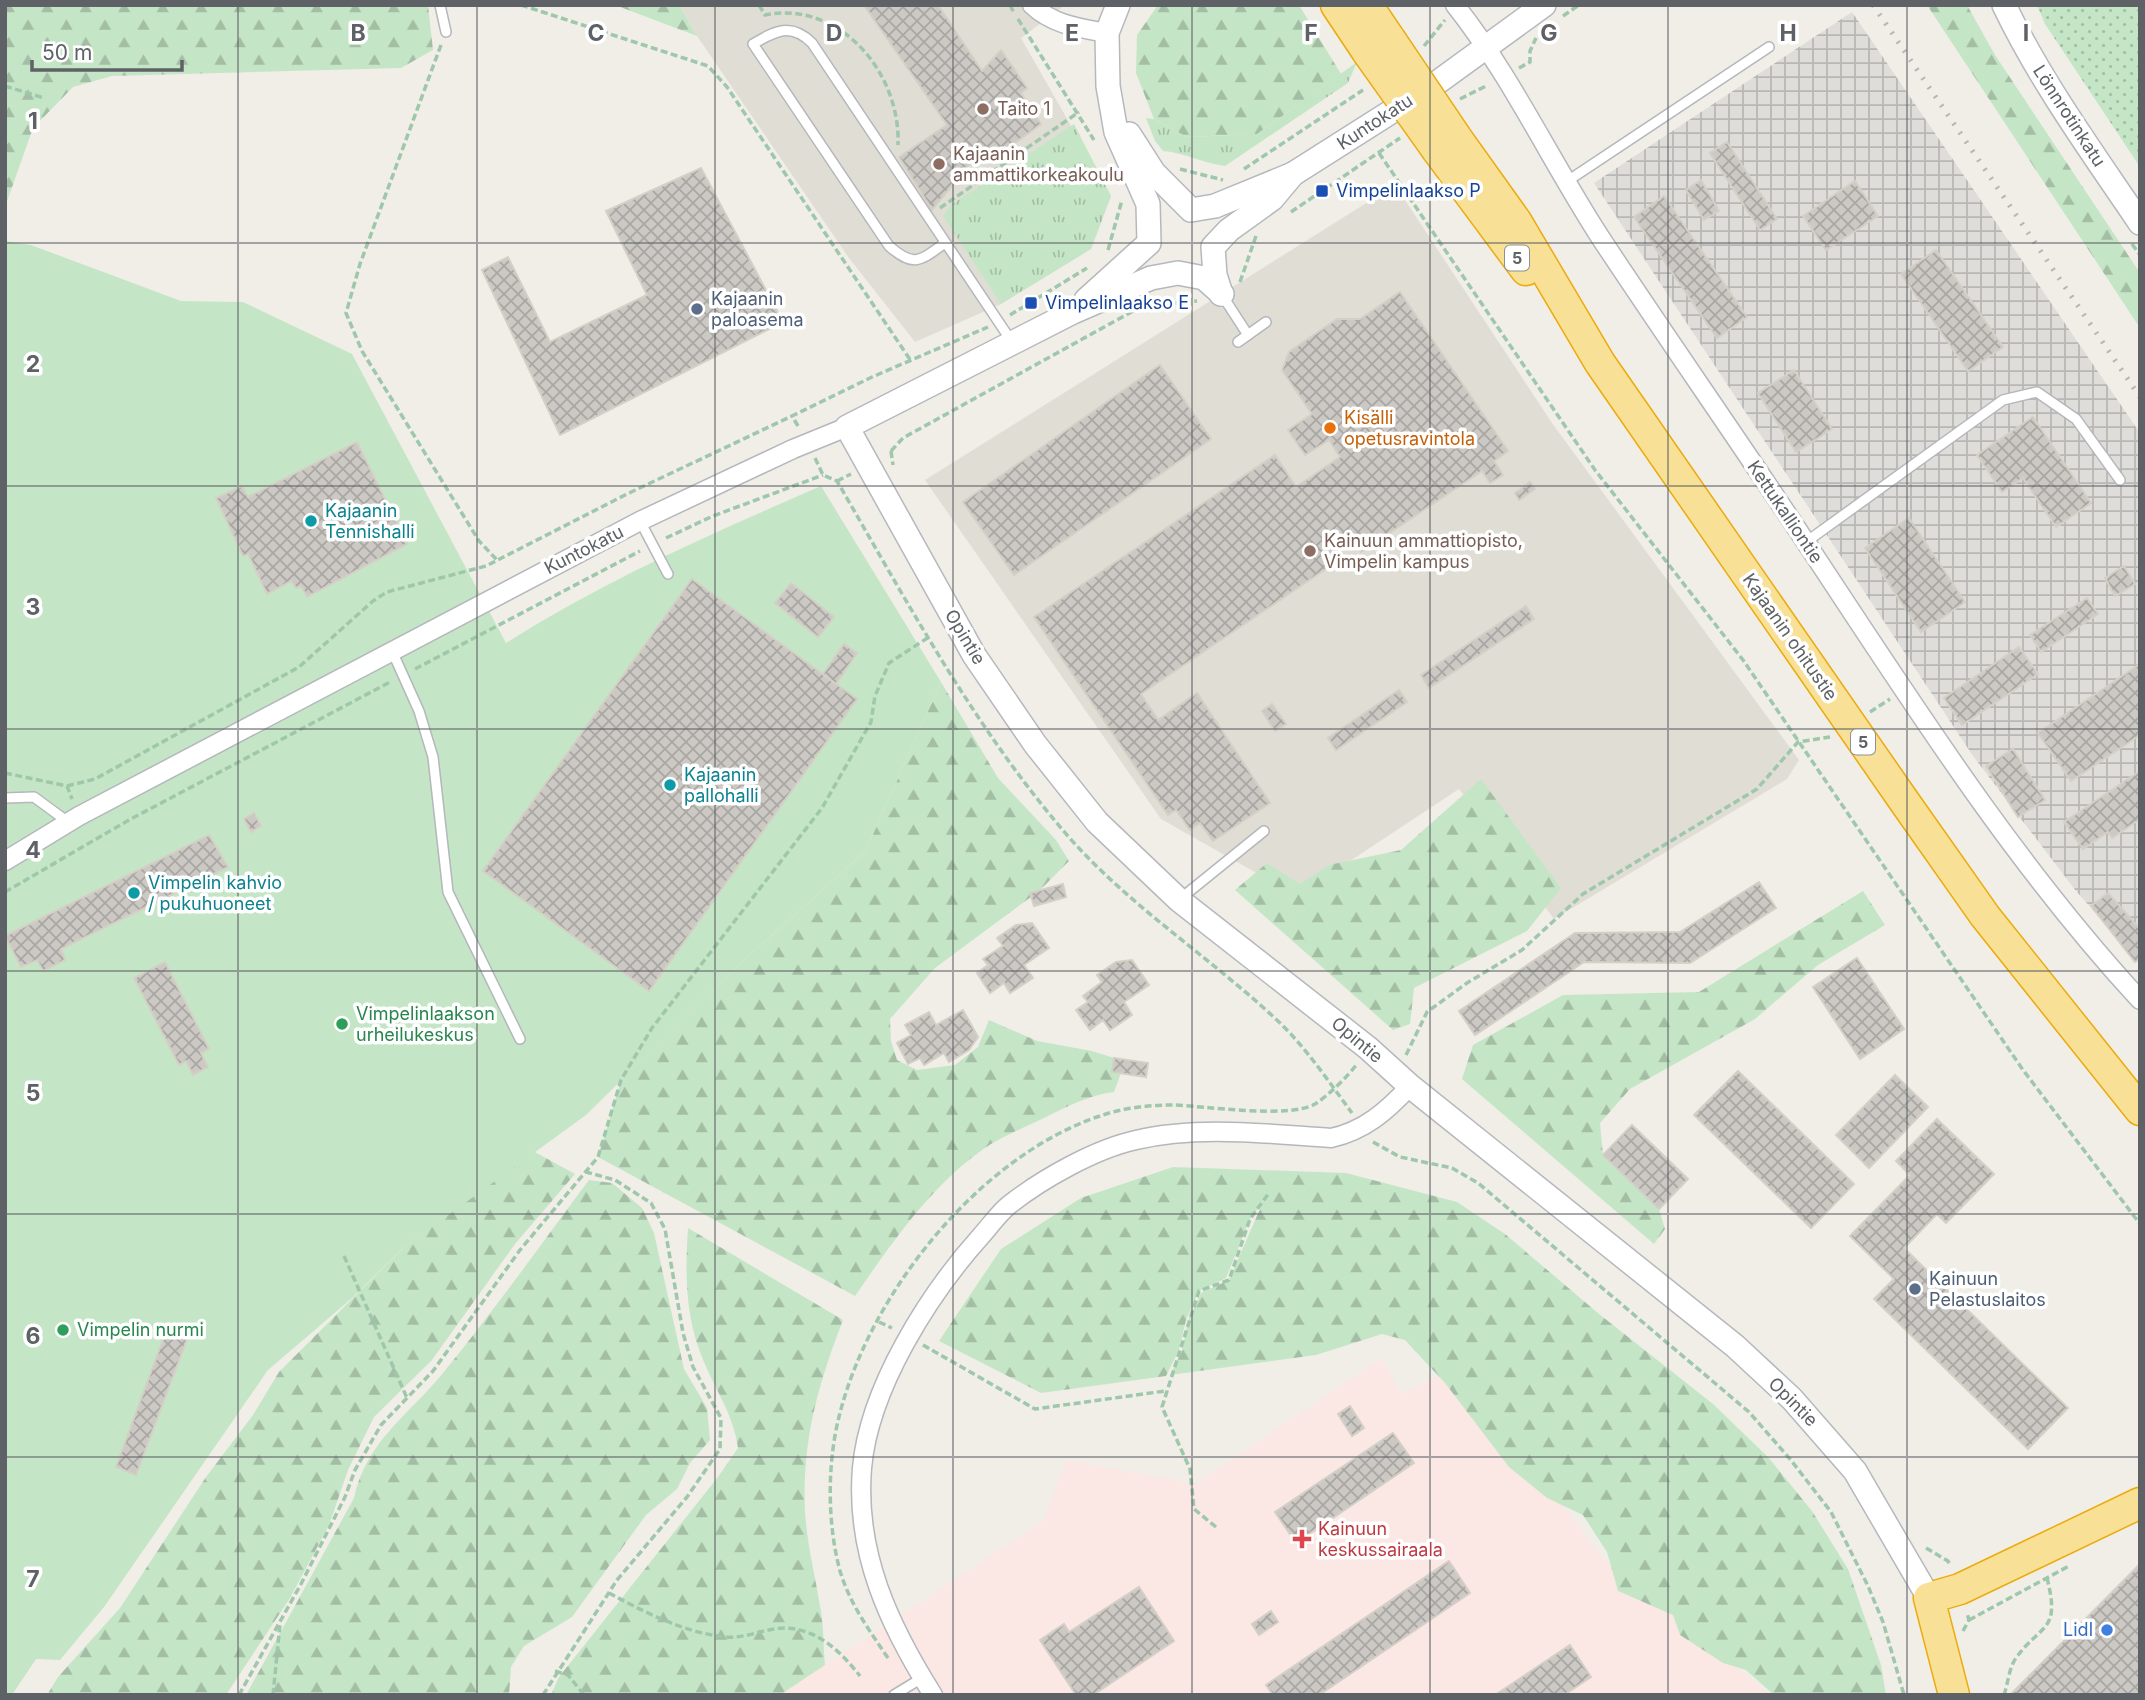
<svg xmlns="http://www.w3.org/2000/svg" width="2145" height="1700" viewBox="0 0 2145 1700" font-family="Inter,sans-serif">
<defs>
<pattern id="industrial-grid" width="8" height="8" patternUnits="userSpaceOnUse" patternTransform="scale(1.75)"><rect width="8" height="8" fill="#dfddd9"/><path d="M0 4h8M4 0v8" fill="none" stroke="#b8b7b4"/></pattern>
<pattern id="grass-tufts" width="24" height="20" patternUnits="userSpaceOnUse" patternTransform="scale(1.75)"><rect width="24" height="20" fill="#c5e6c6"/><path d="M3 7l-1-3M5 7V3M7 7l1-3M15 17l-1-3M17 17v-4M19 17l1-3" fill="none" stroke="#a3bea5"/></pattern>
<pattern id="forest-firs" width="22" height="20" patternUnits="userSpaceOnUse" patternTransform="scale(1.75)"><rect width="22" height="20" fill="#c5e6c6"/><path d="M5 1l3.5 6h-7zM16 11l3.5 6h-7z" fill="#a3bea5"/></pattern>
<pattern id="park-dots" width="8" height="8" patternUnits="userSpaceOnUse" patternTransform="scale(1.75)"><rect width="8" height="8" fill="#c5e6c6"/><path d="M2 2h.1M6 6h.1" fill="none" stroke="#a3bea5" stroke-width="1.8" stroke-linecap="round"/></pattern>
<pattern id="building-cross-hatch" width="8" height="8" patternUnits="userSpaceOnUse" patternTransform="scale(1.75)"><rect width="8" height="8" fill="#ccc9c4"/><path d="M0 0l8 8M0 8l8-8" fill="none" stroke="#a9a7a3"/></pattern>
</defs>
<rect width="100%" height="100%" fill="#f0eee7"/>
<!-- industrial -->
<polygon fill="url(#industrial-grid)" points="1852,12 2140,433 2140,963 2076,891 1973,756 1594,183"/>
<!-- education -->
<g fill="#e0ddd5">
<polygon points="679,5 1065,5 1021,38 1111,196 1091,249 1001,304 915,342 849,258 697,36"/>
<polygon points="1395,185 1552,423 1799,760 1787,779 1554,919 1459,789 1297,896 1161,819 925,480"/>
</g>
<!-- medical -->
<polygon fill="#fbe8e5" points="1381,1358 1402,1394 1461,1362 1600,1556 1771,1695 780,1695 1043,1521 1066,1460 1196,1484"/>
<!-- grass -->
<g fill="url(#grass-tufts)">
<path d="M1357 62 1348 83 1225 166C1203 163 1185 153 1163 151L1155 141 1146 118 1154 119 1187 137 1257 134Z"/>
<polygon points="1074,124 1111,196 1091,249 1001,304 943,216 951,205"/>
</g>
<!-- forest -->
<g fill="url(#forest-firs)">
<polygon points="5,5 428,5 433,50 401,68 112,76 73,87 33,128 5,207"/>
<polygon points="615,5 679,5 697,36"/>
<polygon points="1158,5 1299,5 1341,74 1257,134 1187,137 1154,119 1136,73 1137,35"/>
<polygon points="1927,5 1967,5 1995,55 2140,273 2140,328"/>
<path d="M941 682 998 778 1056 840 1069 861 1039 891 1030 893 1031 897 935 968 890 1019 891 1041 897 1060 917 1070 955 1065 978 1047 989 1020 1037 1041 1092 1051 1114 1058 1112 1071 1121 1073 1114 1092C1089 1095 1066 1107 1044 1118 1023 1128 1001 1137 982 1150 929 1188 892 1243 855 1296L598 1157 621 1080 735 968 865 852Z"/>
<polygon points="1481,779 1561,888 1527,931 1414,988 1410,1024 1393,1030 1235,890 1267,863 1300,884 1329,865 1401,850"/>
<polygon points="1863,891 1885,925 1818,965 1755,1019 1630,1089 1600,1123 1603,1155 1659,1209 1665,1229 1654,1244 1462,1079 1473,1045 1563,995 1699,992"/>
<polygon points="533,1151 575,1174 515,1244 432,1360 374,1417 348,1470 329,1525 290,1598 226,1695 47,1695 58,1677 120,1608 206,1477 253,1415 279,1372 403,1248"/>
<polygon points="1173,1167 1346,1173 1457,1202 1505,1234 1599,1314 1713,1404 1768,1457 1812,1511 1848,1569 1881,1665 1886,1695 1774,1695 1746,1670 1723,1663 1680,1635 1673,1615 1618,1591 1607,1552 1583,1515 1547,1498 1509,1467 1445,1383 1405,1340 1382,1334 1316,1355 1170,1375 1182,1351 1188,1321 1201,1293 1229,1280 1263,1202 1250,1219 1226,1278 1199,1291 1186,1320 1179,1350 1166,1376 1041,1393 939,1341 1001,1249 1081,1198"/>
<path d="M589 1180 612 1183 642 1208 654 1233 684 1369 707 1408 710 1440 690 1463 677 1489 646 1515 572 1617 524 1646 511 1667 509 1695H246L354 1498C366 1441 409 1415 443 1373 494 1311 541 1244 589 1180Z"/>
<path d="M688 1228 843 1320C818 1385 802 1440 805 1511 807 1544 815 1575 820 1606 824 1625 823 1646 825 1665L780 1695H551L559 1677 718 1477 738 1448C734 1416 716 1391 704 1362 685 1319 685 1274 688 1228Z"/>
</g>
<!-- park -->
<polygon fill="url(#park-dots)" points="2037,5 2140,5 2140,167 2045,24"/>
<!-- pitch -->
<path fill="#c5e6c6" d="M5 241 31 245 181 301 243 302 352 354 506 643C607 579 713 533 821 486L941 682 865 852 735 968 586 1115 403 1248 351 1299 268 1370 104 1607 60 1660 36 1659 12 1695H5Z"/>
<!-- building -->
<g fill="url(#building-cross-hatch)" stroke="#d4d0c6" stroke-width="2">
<polygon points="864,5 938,5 982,71 1001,50 1027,88 1021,93 1041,124 989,162 981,150 932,210 899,157 947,125"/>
<polygon points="1727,142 1777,219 1760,230 1710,153"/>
<polygon points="701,168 783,322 560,435 482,270 508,257 550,342 647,295 606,211"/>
<polygon points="1701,180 1719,211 1704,220 1686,190"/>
<polygon points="1855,181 1878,216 1826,250 1803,216"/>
<polygon points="1664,196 1747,317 1717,338 1634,217"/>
<polygon points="1936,250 2003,347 1968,371 1901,274"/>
<polygon points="1400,292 1508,451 1494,461 1503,475 1490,483 1482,471 1361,552 1353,539 1337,550 1342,558 1141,694 1158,720 1197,693 1270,803 1213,841 1200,823 1190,830 1176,810 1168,815 1034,617 1275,455 1296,487 1340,457 1329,440 1305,455 1288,430 1312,414 1282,370 1289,352 1337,319 1360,319"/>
<polygon points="1160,365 1211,439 1014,575 963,502"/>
<polygon points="1794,370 1832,429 1796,452 1758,393"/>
<polygon points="2033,417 2091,503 2056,527 2023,478 2002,492 1977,455"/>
<polygon points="357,442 407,544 307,597 301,586 296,588 291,581 267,594 248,554 243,556 216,498 242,486 248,497"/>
<polygon points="1530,482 1535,489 1519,500 1515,493"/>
<polygon points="1909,518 1965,602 1921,632 1865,548"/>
<polygon points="2124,566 2135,584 2115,596 2105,578"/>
<polygon points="692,579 857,699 649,991 483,871"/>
<polygon points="791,583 834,617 818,637 775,603"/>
<polygon points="2087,598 2098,614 2041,652 2030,635"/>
<polygon points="1526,606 1534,619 1429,688 1421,675"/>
<polygon points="844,644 857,653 836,684 823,674"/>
<polygon points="2019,647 2038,674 1962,725 1944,698"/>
<polygon points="2140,664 2140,735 2071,781 2038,733"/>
<polygon points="1399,690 1407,702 1336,750 1328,738"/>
<polygon points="1272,704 1286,724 1275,731 1262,711"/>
<polygon points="2013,749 2045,800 2018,817 1986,766"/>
<polygon points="2140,771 2140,819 2112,838 2108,832 2083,849 2064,822"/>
<polygon points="254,813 261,826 251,832 244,819"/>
<polygon points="209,835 228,867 61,949 65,960 43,971 37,960 21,967 5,936"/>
<polygon points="1759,882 1776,908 1690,963 1584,962 1475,1035 1459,1011 1575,933 1680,932"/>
<polygon points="1063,884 1066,897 1034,906 1030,893"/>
<polygon points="2108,893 2140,929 2140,959 2135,962 2091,906"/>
<polygon points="1032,923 1049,948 1024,965 1033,978 1010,993 1004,983 990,993 977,973 988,965 983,959 1003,946 997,938 1016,925"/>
<polygon points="1857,958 1904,1029 1860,1059 1813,987"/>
<polygon points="1132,960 1149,985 1124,1002 1132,1015 1110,1030 1103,1020 1090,1030 1076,1010 1088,1002 1083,996 1102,982 1097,975 1116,962"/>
<polygon points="165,962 209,1049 201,1053 208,1067 193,1075 186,1061 179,1065 134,978"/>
<polygon points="963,1010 978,1037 969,1050 949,1062 944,1053 924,1065 920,1058 908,1064 897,1043 911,1035 905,1025 929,1012 936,1025"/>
<polygon points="1114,1058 1148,1063 1146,1077 1112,1072"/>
<polygon points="1738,1071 1854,1184 1811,1228 1694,1115"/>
<polygon points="1895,1075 1928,1107 1869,1168 1836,1135"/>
<polygon points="1937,1119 1994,1174 1946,1223 1937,1214 1904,1248 2068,1408 2028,1449 1874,1299 1894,1279 1850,1236 1910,1175 1896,1161"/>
<polygon points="1632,1125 1688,1179 1659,1209 1603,1155"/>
<polygon points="168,1326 189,1334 136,1475 116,1467"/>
<polygon points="1350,1406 1364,1428 1352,1436 1338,1414"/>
<polygon points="1393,1433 1414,1463 1296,1543 1275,1512"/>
<polygon points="1449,1561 1470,1593 1319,1695 1273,1695 1266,1685"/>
<polygon points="2140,1564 2140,1695 2010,1695"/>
<polygon points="1139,1587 1174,1641 1093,1695 1076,1695 1040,1640 1064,1624 1069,1632"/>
<polygon points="1271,1611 1278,1622 1259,1635 1252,1624"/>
<polygon points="1570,1645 1591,1677 1564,1695 1495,1695"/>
</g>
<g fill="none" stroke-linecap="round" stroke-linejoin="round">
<defs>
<g id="lane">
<polyline points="440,5 446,32"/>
<polyline points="1566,182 1769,47"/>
<path d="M945 243C920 261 914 268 889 246L753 44C775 31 791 22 812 43L1012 342"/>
<polyline points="1222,295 1248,335"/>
<polyline points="1238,342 1266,322"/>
<polyline points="640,521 668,574"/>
<polyline points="1806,542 2003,400 2037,392 2076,419 2120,480"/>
<polyline points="392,651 419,711 433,757 448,892 520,1039"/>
<polyline points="5,798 34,797 68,822"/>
<polyline points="1180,899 1264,831"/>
<polyline points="894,1695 922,1678"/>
</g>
<g id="street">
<path d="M1032 5C1053 25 1080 28 1107 33"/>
<path d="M1455 5C1512 77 1550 160 1600 237 1668 340 1739 441 1807 544 1911 701 2012 861 2140 1000"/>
<polyline points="5,861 79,816 640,521 793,449 847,427"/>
<path d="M933 1695C889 1625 855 1553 862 1468 869 1388 929 1294 981 1236 990 1226 999 1213 1009 1205 1042 1179 1095 1149 1136 1140 1198 1125 1268 1134 1331 1138 1364 1131 1387 1111 1410 1086"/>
</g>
<g id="secondary">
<path d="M2004 5C2041 82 2092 152 2140 223"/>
<polyline points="1129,134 1154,173 1191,210 1215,206 1293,174"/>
<polyline points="1221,294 1215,275 1213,247 1229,230 1272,199 1293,174 1438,82 1544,5"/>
<polyline points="1222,294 1204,278 1178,273 1151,278 1073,312 847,427 974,655 1035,744 1097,822 1179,900 1368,1048 1410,1086 1735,1346 1792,1399 1855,1471 1929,1598"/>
<polyline points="1086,300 1149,243 1148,204 1116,132 1108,86 1107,33 1118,5"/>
</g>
<g id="highway">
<polyline points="1336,5 1368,53"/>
<polyline points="1367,5 1390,39"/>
<polyline points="1456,137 1516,221 1600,363 1904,801 1985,916 2140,1110"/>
<polyline points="1437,150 1526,270"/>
<polyline points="1954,1695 1929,1598 1960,1589 2140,1503"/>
</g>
</defs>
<!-- lane casing -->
<use href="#lane" stroke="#b4b7bb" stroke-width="12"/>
<!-- street casing -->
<use href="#street" stroke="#b4b7bb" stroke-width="21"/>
<!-- secondary casing -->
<use href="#secondary" stroke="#b5b9bd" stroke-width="26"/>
<!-- highway casing -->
<use href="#highway" stroke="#ebab0c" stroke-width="33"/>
<!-- path -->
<g stroke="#9ec7ab" stroke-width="3.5" stroke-dasharray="7 3.5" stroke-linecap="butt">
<polyline points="521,5 708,66 727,87 911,361"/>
<path d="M759 5 765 15C840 0 901 73 898 145"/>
<polyline points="1010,5 1014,13"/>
<polyline points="1563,16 1579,5"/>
<polyline points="1018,19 1094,140"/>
<polyline points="441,45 360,264 346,313 362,351 479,541 497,560"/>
<polyline points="1424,46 1445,20"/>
<polyline points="1519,68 1530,62 1530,51 1536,38"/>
<polyline points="5,86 44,98"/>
<polyline points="1460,99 1488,85"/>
<polyline points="1379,153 1595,470 1743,660 2023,1070 2140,1224"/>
<polyline points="1180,169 1223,180"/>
<polyline points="1244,169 1363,90"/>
<polyline points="940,208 1079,112"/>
<polyline points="1291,212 1400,138"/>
<polyline points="2132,244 2140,255"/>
<polyline points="1108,250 1122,200"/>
<polyline points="1240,282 1256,236"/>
<polyline points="1142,307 1197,301"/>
<polyline points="1010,315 1087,268"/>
<polyline points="798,426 792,416 872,377 988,327"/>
<polyline points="891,451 893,465"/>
<polyline points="891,451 903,438 1135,310"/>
<path d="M815 458 823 475 837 481C906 600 972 723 1061 828 1124 903 1208 955 1279 1022 1307 1049 1329 1082 1352 1113"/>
<polyline points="837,481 851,474"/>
<polyline points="666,538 713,516 823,475"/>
<polyline points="415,669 640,551"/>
<polyline points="1870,712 1890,699"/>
<polyline points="5,773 67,786 72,799"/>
<polyline points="67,786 95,779 299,667 373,601 387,592 486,566 627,494 792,416"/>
<polyline points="5,892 129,820 392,681"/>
<polyline points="1406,1055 1427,1012 1467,983 1522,950 1583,894 1757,789 1798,742 1830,737"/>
<polyline points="1373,1142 1400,1157 1452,1168 1478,1183 1749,1412 1790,1459 1831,1512 1868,1586 1883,1622 1904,1695"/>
<polyline points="344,1256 407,1398"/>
<polyline points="879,1322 892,1328"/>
<polyline points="923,1345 1035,1409 1165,1391"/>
<polyline points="1216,1527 1194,1509 1190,1469 1162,1407 1199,1291 1229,1280 1250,1219 1269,1193"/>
<polyline points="1926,1548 1948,1561 1950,1566"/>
<path d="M609 1593C644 1612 685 1633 726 1637 745 1639 765 1628 785 1628 818 1629 841 1652 860 1676"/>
<polyline points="1969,1620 2069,1566"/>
<polyline points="1963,1631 1969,1620 1967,1613"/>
<path d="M888 1658C869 1630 850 1604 840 1571 827 1523 827 1461 840 1413 871 1292 980 1156 1100 1116 1122 1108 1149 1105 1173 1105 1205 1106 1289 1119 1315 1104 1329 1095 1347 1077 1357 1064"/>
<polyline points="555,1671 568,1675 584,1695"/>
<polyline points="239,1695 301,1584 345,1497 355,1470 381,1425 433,1371 520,1250 598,1157 621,1080 652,1028 822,808 871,722 875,696 889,663 929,637"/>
<polyline points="273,1695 280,1624"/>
<polyline points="543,1695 617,1580 687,1497 720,1449 721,1418 693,1367 683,1333 665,1229 651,1203 615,1180 586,1172"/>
<path d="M2004 1695C2008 1684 2009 1667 2016 1658 2041 1623 2061 1633 2047 1578"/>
</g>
<!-- lane -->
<use href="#lane" stroke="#fff" stroke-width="9"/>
<!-- street -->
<use href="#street" stroke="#fff" stroke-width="18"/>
<!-- secondary -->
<use href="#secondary" stroke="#fff" stroke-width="23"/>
<!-- highway -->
<use href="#highway" stroke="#f8e196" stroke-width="30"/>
<!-- rail -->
<polyline stroke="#b5b6b6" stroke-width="5" stroke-dasharray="2 9" stroke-linecap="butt" points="1873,5 2140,397"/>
<defs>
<g id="highway-bridge">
<polyline points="1390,39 1456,137"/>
<polyline points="1368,53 1437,150"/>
</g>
</defs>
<!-- highway-bridge casing -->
<use href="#highway-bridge" stroke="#ebab0c" stroke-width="33" stroke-linecap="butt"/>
<!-- highway-bridge -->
<use href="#highway-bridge" stroke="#f8e196" stroke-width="30"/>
</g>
<!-- grid -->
<path fill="none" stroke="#5e6266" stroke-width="2" stroke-opacity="0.55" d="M238 5V1695M477 5V1695M715 5V1695M953 5V1695M1192 5V1695M1430 5V1695M1668 5V1695M1907 5V1695M5 243H2140M5 486H2140M5 729H2140M5 971H2140M5 1214H2140M5 1457H2140"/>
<!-- markers -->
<g fill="#8d6e63" stroke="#fff" stroke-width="2.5">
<circle cx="983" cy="109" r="7"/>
<circle cx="939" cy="164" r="7"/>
<circle cx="1310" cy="551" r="7"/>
</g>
<g fill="#1a4fb4" stroke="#fff" stroke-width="2.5">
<rect x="1315" y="184" width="14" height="14" rx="3.5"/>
<rect x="1024" y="296" width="14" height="14" rx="3.5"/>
</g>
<g fill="#5c6f8a" stroke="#fff" stroke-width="2.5">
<circle cx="697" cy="309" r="7"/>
<circle cx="1915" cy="1289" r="7"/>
</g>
<circle fill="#e8710a" stroke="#fff" stroke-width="2.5" cx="1330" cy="428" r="7"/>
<g fill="#0f9aa8" stroke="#fff" stroke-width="2.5">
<circle cx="311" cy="521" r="7"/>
<circle cx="670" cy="785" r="7"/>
<circle cx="134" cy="893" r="7"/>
</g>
<g fill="#2e9e5b" stroke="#fff" stroke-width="2.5">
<circle cx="342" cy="1024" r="7"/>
<circle cx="63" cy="1330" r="7"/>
</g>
<path fill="#e0444e" stroke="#fff" stroke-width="2.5" d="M1298.5 1528.5h7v7h7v7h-7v7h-7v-7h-7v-7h7z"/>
<circle fill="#3f7fe0" stroke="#fff" stroke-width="2.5" cx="2107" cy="1630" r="7"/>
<g text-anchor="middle" stroke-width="7" stroke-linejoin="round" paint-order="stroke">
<!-- shield labels -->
<g fill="#fff" stroke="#8e9194" stroke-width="2">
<rect x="1505" y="245.5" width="24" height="25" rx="5"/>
<rect x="1851" y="729.5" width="24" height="25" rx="5"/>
</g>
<g font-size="16" font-weight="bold" fill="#5e6266">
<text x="1517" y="264">5</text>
<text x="1863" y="748">5</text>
</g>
<!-- education labels -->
<g font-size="18" fill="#785e54" stroke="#fff" text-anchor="start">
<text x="997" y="115">Taito 1</text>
<text x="953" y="160">Kajaanin<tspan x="953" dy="21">ammattikorkeakoulu</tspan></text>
<text x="1324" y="547">Kainuun ammattiopisto,<tspan x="1324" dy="21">Vimpelin kampus</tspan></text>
</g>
<!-- street labels -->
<g font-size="18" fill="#5e6266" stroke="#fff">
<text transform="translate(2069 116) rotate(57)" y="6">Lönnrotinkatu</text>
<text transform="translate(1375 122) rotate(-33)" y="6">Kuntokatu</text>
<text transform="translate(1785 512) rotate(56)" y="6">Kettukalliontie</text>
<text transform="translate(584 550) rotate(-27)" y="6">Kuntokatu</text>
<text transform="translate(965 637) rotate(59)" y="6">Opintie</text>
<text transform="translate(1790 637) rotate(55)" y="6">Kajaanin ohitustie</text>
<text transform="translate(1357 1040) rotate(40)" y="6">Opintie</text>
<text transform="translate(1793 1402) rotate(45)" y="6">Opintie</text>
</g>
<!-- transit labels -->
<g font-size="18" fill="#164399" stroke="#fff" text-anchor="start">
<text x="1336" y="197">Vimpelinlaakso P</text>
<text x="1045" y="309">Vimpelinlaakso E</text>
</g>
<!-- service labels -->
<g font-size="18" fill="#4e5e75" stroke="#fff" text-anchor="start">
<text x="711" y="305">Kajaanin<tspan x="711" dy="21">paloasema</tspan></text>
<text x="1929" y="1285">Kainuun<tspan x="1929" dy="21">Pelastuslaitos</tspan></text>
</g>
<!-- food labels -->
<g font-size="18" fill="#c56008" stroke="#fff" text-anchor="start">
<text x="1344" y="424">Kisälli<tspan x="1344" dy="21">opetusravintola</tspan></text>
</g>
<!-- culture labels -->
<g font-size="18" fill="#0d838f" stroke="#fff" text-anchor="start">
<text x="325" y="517">Kajaanin<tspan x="325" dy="21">Tennishalli</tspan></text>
<text x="684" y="781">Kajaanin<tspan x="684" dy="21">pallohalli</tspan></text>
<text x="148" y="889">Vimpelin kahvio<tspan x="148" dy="21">/ pukuhuoneet</tspan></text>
</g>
<!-- leisure labels -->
<g font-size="18" fill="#27864d" stroke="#fff" text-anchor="start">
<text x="356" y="1020">Vimpelinlaakson<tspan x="356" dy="21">urheilukeskus</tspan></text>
<text x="77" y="1336">Vimpelin nurmi</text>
</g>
<!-- health labels -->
<g font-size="18" fill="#be3a42" stroke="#fff" text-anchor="start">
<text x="1318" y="1535">Kainuun<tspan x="1318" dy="21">keskussairaala</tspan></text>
</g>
<!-- shop labels -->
<g font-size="18" fill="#366cbe" stroke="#fff" text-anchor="end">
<text x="2093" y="1636">Lidl</text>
</g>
</g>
<g font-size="23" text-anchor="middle" font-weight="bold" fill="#5e6266" stroke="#fff" stroke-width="7" stroke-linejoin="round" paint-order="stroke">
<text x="358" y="41">B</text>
<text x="596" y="41">C</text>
<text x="834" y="41">D</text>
<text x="1072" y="41">E</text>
<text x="1311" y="41">F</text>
<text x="1549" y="41">G</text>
<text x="1788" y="41">H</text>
<text x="2026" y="41">I</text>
<text x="33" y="129">1</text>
<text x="33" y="372">2</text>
<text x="33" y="615">3</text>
<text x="33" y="858">4</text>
<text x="33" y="1101">5</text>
<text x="33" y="1344">6</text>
<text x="33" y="1587">7</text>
</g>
<!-- border -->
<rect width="2145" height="1700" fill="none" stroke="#5e6266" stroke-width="14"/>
<!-- scale -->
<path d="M32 60v10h150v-10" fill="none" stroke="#5e6266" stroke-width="3.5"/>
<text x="42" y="60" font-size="21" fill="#5e6266" stroke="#ffffff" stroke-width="5" paint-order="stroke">50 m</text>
</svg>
